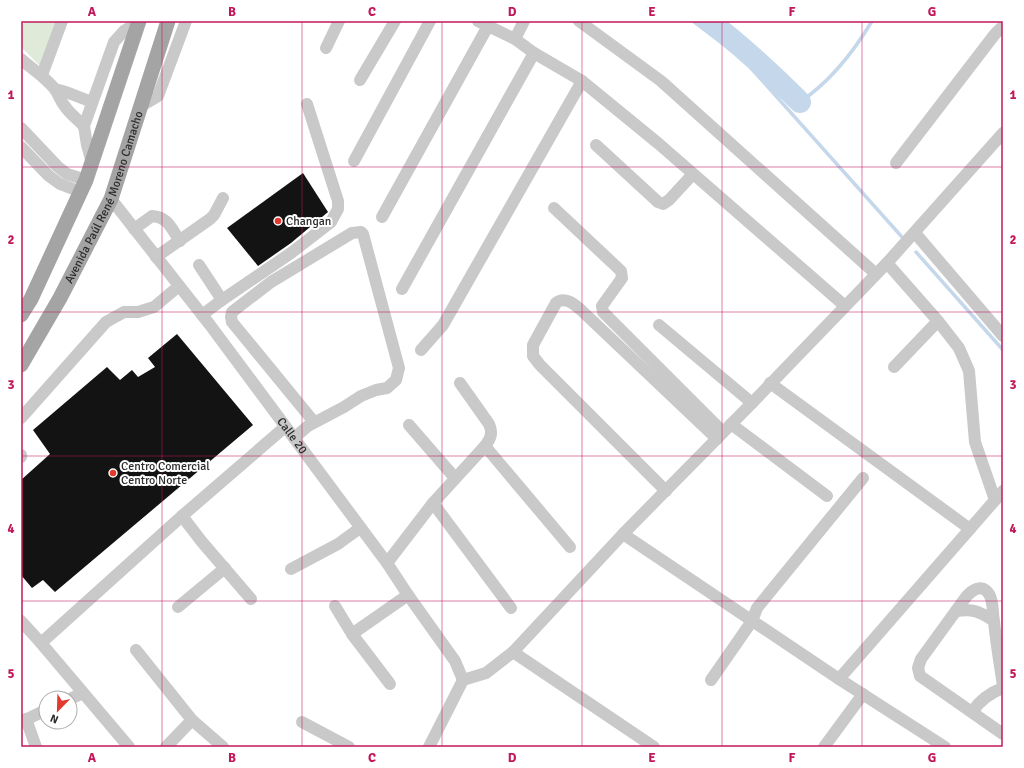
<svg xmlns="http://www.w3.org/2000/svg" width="1024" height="768" viewBox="0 0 1024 768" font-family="Signika,sans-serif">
<rect width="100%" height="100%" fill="#fff"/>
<!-- green -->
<polygon fill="#e0ead9" points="26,21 57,21 40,66 21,47 21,26"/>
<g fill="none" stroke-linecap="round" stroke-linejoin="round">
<!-- stream -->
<g stroke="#c5d7ea" stroke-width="3.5">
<polyline points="693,21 742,58 902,237"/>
<path d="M800 102C831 81 853 53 872 21"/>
<polyline points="916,252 1003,350"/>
</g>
<!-- river -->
<path stroke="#c5d7ea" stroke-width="22" d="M709 21C742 46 771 73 800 102"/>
</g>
<!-- building -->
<g fill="#131313">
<polygon points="303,173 328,212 291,243 258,266 227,228"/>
<polygon points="177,334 253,425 55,592 43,580 32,588 21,575 21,480 50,454 33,430 107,367 120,380 132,370 138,377 155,367 148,358"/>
</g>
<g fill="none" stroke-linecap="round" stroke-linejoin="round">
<!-- minor -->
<g stroke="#c9c9c9" stroke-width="12">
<polyline points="478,21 515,39 534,53 582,81 659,144 845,306"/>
<polyline points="579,21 661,81 876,274"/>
<polyline points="515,39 524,21"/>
<polyline points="326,48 339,21"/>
<path d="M21 59C32 69 45 77 54 88 58 93 60 100 64 105 69 113 77 119 84 126"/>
<polyline points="42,75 62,21"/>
<polyline points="360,80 395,21"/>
<polyline points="55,89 66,92 92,102"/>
<polyline points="141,106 158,96 186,21"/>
<polyline points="21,128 58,167 67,174 86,180"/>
<polyline points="596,145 658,202 663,204 669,200 693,174"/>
<polyline points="21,147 49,176 60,184 81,192"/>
<polyline points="354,161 430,21"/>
<polyline points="92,163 87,145 84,126 114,42 124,31 139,22"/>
<polyline points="896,163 995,34 1001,28 1003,29"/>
<path id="s1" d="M111 199 210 325 387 563 408 595 455 661 463 680"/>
<polyline points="554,208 621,271 622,278 602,306 603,312 723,432"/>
<polyline points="382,217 488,26"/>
<path d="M134 229 152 216C168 217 171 228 180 241"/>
<polyline points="915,233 1003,336"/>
<polyline points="156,257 210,219 214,215 223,198"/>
<polyline points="887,263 938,321 959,348 969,371 975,442 995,500"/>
<polyline points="199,265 222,300"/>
<polyline points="402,289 534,53"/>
<polyline points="202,315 222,300 291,253 331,222 338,209 338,201 307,104"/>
<polyline points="659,325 752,403"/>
<polyline points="421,350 443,325 582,81"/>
<polyline points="894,367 938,321"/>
<polyline points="770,383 970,529"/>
<polyline points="21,418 106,322 124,312 138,312 154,307 179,286"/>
<polyline points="731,424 827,496"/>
<polyline points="409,425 455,478"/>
<polyline points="294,438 308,426 344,407 361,396 376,390 387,388 396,380 399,368 363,234 361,232 352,233 271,282 232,312 231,317 232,322 314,422"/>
<polyline points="485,446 570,547"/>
<polyline points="21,455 21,457"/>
<path d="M666 491 540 365 533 356V345L556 303C565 296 574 304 581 310L717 439"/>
<polyline points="433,503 511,608"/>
<polyline points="182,516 202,542 251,599"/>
<polyline points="623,534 839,679 945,747"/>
<path d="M387 563 433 503 485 446C491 438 493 433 489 424L460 383"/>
<polyline points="291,569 338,544 360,528"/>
<polyline points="335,606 352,634 390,684"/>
<polyline points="178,607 225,568"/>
<path d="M956 611C974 609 978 611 993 620"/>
<polyline points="21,621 41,643 129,747"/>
<polyline points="352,634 408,595"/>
<polyline points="41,643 182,516 285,427"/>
<polyline points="136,650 192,720 223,747"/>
<polyline points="513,652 654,747"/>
<polyline points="839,679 1003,491"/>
<polyline points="711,680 752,621 757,608 863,478"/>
<path d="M1003 686C1000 665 996 643 994 621 992 612 994 602 989 594 982 583 972 590 966 597L921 659 918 668 920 676 1003 734"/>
<polyline points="70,699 83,693"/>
<path d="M972 712C980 700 989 693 1003 688"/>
<polyline points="26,719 36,747"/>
<polyline points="21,722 46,710"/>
<polyline points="302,722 349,747"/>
<polyline points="166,747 192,720"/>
<polyline points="429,747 463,680 486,673 513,652 623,534 752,403 887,263 1003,133"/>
<polyline points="824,747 863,694"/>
</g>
<!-- major -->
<g stroke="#a4a4a4" stroke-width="15">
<polyline points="21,315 31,299 86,180 139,21"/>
<path id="s2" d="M21 365 60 298 111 199 168 21"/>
</g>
</g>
<!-- grid -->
<path fill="none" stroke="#c2185b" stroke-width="1" stroke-opacity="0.55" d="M162 21V747M302 21V747M442 21V747M582 21V747M722 21V747M862 21V747M21 167H1003M21 312H1003M21 456H1003M21 601H1003"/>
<!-- markers -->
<g fill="#e33a2f" stroke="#fff" stroke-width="1.5">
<circle cx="278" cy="221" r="4"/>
<circle cx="113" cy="473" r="4"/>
</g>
<g text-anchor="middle" stroke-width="4" stroke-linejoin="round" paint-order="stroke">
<!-- street labels -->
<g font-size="12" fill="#2c2c2c" stroke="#fff">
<text dy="4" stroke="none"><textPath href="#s2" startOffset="188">Avenida Paúl René Moreno Camacho</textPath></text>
<text dy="4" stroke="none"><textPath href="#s1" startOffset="298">Calle 20</textPath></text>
</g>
<!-- poi labels -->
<g font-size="12" fill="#2c2c2c" stroke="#fff" text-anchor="start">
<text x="286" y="225">Changan</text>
<text x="121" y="470">Centro Comercial<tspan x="121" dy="14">Centro Norte</tspan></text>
</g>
</g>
<!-- border -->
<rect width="1024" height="768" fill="none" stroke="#ffffff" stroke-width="44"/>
<!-- north arrow -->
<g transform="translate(58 710) rotate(203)"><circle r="19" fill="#ffffff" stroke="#ababab"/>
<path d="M0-3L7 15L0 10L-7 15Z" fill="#e33a2f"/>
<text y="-6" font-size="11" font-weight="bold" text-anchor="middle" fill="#2c2c2c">N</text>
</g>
<rect x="22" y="22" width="980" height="724" fill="none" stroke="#c2185b" stroke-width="1.5"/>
<g font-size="13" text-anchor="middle" font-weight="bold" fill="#c2185b">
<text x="92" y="16">A</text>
<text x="232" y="16">B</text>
<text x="372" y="16">C</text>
<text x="512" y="16">D</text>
<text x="652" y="16">E</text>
<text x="792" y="16">F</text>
<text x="932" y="16">G</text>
<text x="11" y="99">1</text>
<text x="1013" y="99">1</text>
<text x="11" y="244">2</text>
<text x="1013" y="244">2</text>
<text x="11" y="389">3</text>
<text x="1013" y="389">3</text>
<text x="11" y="533">4</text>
<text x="1013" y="533">4</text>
<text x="11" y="678">5</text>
<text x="1013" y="678">5</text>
<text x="92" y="762">A</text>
<text x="232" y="762">B</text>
<text x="372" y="762">C</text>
<text x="512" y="762">D</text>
<text x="652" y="762">E</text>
<text x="792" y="762">F</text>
<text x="932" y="762">G</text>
</g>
</svg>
